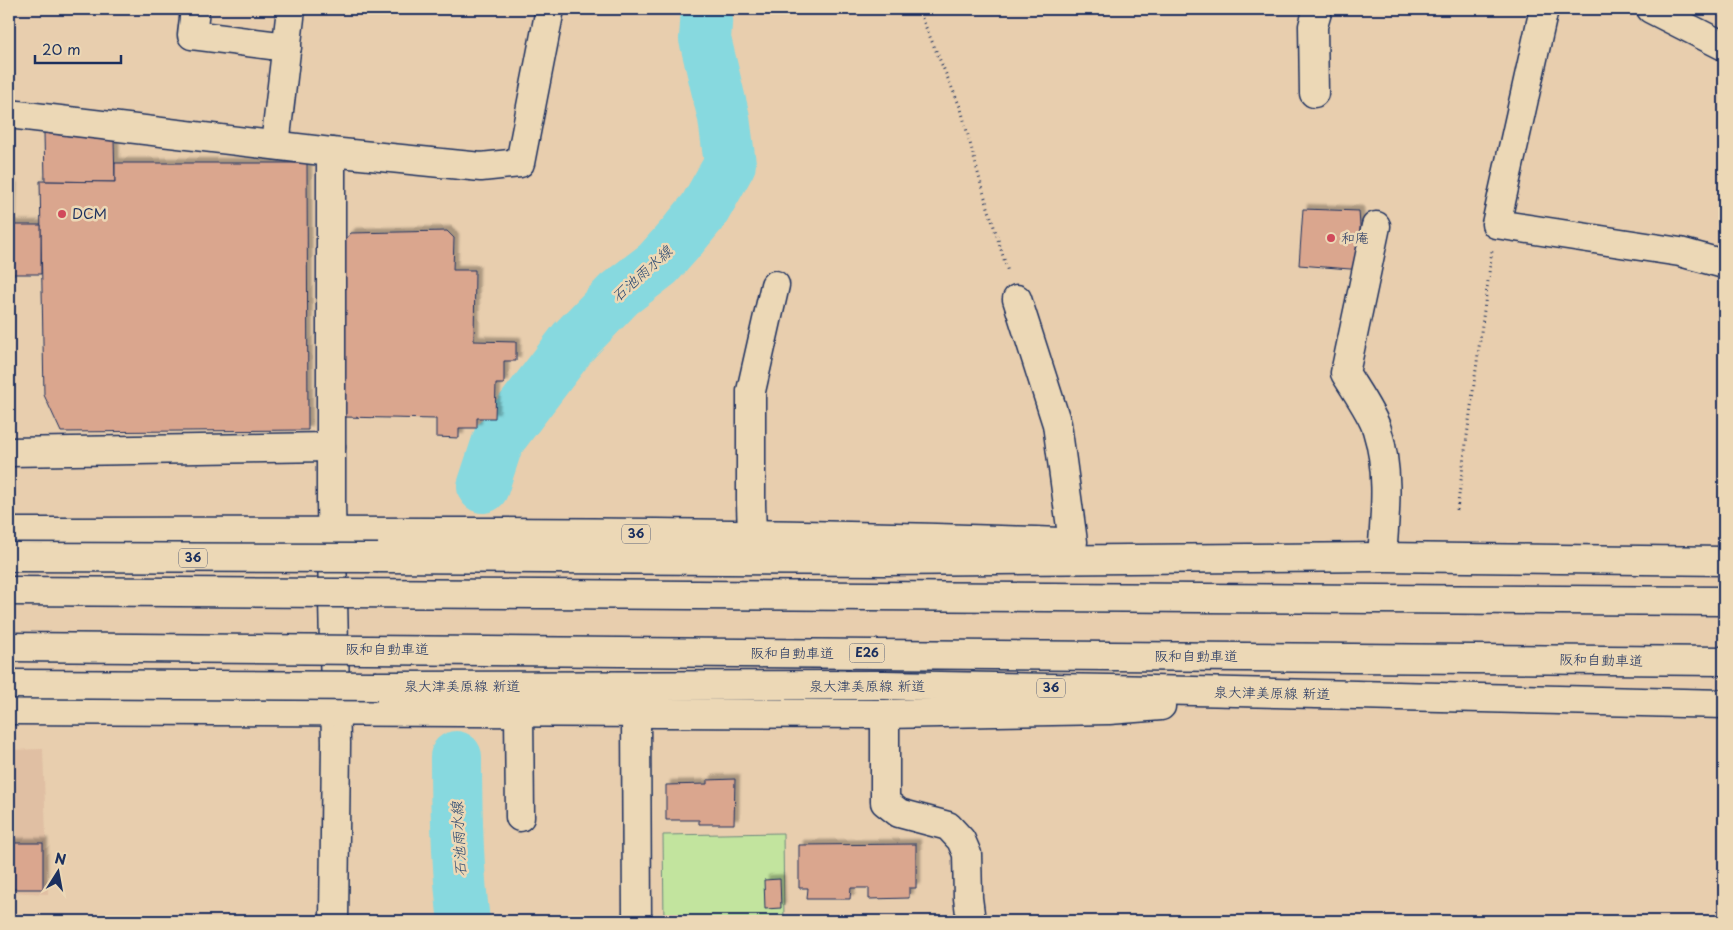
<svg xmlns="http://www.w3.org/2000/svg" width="1733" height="930" viewBox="0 0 1733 930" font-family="'Playpen Sans','Klee One',sans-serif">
<defs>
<filter id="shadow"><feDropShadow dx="4.5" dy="-4.5" stdDeviation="1" flood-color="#0004"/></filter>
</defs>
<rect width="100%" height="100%" fill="#e8ceae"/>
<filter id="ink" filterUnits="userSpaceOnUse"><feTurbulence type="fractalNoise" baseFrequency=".02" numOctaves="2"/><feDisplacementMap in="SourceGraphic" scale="10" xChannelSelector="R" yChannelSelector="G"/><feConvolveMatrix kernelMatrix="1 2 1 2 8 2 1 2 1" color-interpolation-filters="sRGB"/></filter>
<g filter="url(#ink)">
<!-- built -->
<polygon fill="#e0bfa3" points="43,749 48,894 9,892 9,750"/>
<!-- green -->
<polygon fill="#c2e49e" stroke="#6e8a7e" points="783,833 784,921 664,921 663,835"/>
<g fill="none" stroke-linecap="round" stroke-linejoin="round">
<!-- river -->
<g stroke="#87d9df" stroke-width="52">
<polyline points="483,487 498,441 574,341 619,294 658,264 681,238 704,210 730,164 724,118 705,39 707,9"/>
<path d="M456 757C456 812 457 867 464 921"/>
</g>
</g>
<!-- building -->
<g fill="#daa68e" stroke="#1b2f5e" filter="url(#shadow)">
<polygon points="44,133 114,141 115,182 45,181"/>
<polygon points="115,163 307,163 308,430 61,432 44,395 40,181 115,182"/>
<polygon points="9,187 12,187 11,225 41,225 41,274 9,274"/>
<polygon points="1303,209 1359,211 1363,270 1299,265"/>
<polygon points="447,231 454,238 453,270 475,270 474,341 516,342 516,361 504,361 504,384 496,384 495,418 477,418 477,428 459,428 459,438 436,437 436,419 343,417 345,240 351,233"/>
<polygon points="735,779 734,824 699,824 699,820 666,820 666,785 707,784 707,780"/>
<rect x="9" y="843" width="34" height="46"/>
<polygon points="916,844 916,888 909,888 909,898 869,899 869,888 851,888 850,899 807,899 808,888 799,888 799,845"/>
<polygon points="780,879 781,908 765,909 764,880"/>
</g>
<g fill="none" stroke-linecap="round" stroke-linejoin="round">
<defs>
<g id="minor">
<polyline points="195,9 192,35 287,47"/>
<polyline points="1544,9 1496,224 1680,252 1724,264"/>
<polyline points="1651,9 1724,46"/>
<polyline points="1314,93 1313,26 1318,9"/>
<polyline points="9,114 331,152 481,167 520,163 550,9"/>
<polyline points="275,145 291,9"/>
<polyline points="331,152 331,502 336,743 334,921"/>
<path d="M1376 226 1345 373C1354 388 1373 415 1377 430 1390 471 1385 515 1382 557"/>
<polyline points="1017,299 1057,424 1073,542"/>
<polyline points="9,452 331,447"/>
<polyline points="752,535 751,504 751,391 775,285"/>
<polyline points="519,713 520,817"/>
<polyline points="636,713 637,921"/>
<polyline points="885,714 885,802 899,813 948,826 961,840 967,854 968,898 971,921"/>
</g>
<g id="major">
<path d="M9 532C359 532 710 529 1060 542"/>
<polyline points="378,558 884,561 1382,557 1724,561"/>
<polyline points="377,686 884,685 1110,689 1724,704"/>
<polyline points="9,710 885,714 1109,710 1161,706"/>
</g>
</defs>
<!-- minor casing -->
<use href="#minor" stroke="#1b2f5e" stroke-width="31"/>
<!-- major casing -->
<use href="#major" stroke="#1b2f5e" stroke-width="31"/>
<!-- path -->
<g stroke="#1b2f5e" stroke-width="3" stroke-dasharray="1 4" stroke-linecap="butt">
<polyline points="918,9 961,109 982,188 1008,272"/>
<polyline points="1457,510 1492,251"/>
</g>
<!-- minor -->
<use href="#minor" stroke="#ecd8b6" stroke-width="28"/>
<!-- major -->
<use href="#major" stroke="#ecd8b6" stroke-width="28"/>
<defs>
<g id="major-bridge">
<polyline points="9,557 378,558"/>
<polyline points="9,684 377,686"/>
</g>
<g id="highway-bridge">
<polyline points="9,591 1724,601"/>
<polyline points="9,647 1724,661"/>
</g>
</defs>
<!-- major-bridge casing -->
<use href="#major-bridge" stroke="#1b2f5e" stroke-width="31" stroke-linecap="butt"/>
<!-- highway-bridge casing -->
<use href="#highway-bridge" stroke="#1b2f5e" stroke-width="31" stroke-linecap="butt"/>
<!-- major-bridge -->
<use href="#major-bridge" stroke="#ecd8b6" stroke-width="28"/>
<!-- highway-bridge -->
<use href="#highway-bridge" stroke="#ecd8b6" stroke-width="28"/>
</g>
</g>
<!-- markers -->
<g fill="#d1495b" stroke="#ecd8b6" stroke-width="2">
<circle cx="62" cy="214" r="5"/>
<circle cx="1331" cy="238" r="5"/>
</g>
<g text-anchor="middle" stroke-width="5" stroke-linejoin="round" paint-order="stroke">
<!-- shield labels -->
<g fill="#ecd8b6" stroke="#5a6278" stroke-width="1">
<rect x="622" y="524.5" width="28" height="19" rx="4"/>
<rect x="179" y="548.5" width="28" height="19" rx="4"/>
<rect x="849.5" y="643.5" width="35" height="19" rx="4"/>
<rect x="1037" y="678.5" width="28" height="19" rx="4"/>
</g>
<g font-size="12" font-weight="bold" fill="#1b2f5e">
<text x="636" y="538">36</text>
<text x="193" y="562">36</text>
<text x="867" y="657">E26</text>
<text x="1051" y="692">36</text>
</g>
<!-- poi labels -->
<g font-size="14" fill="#1b2f5e" stroke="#ecd8b6" text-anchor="start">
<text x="72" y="219">DCM</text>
<text x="1341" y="243">和庵</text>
</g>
<!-- street labels -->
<g font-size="14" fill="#1b2f5e" stroke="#ecd8b6">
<text x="387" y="654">阪和自動車道</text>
<text x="792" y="658">阪和自動車道</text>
<text x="1196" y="661">阪和自動車道</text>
<text transform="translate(1601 660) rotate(1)" y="5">阪和自動車道</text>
<text x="462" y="691">泉大津美原線 新道</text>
<text x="867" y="691">泉大津美原線 新道</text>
<text transform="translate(1272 693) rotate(1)" y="5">泉大津美原線 新道</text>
</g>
<!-- water labels -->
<g font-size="15" font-style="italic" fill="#2b4871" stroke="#ecd8b6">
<text transform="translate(642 274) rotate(-42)" y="5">石池雨水線</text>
<text transform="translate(459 839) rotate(-93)" y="5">石池雨水線</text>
</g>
</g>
<!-- margin -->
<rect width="1733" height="930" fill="none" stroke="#ecd8b6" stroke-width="30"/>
<rect x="15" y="15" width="1703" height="900" fill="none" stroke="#1b2f5e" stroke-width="2" filter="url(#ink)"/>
<!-- north arrow -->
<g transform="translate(58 872) rotate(11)" stroke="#ecd8b6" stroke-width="4" paint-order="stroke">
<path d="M0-4L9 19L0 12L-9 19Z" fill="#1b2f5e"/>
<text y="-8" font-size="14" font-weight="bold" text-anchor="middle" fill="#1b2f5e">N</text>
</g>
<!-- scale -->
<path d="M35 55v8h86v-8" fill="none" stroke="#1b2f5e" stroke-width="2.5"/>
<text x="42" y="55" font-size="15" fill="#1b2f5e" stroke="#ecd8b6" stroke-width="4" paint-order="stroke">20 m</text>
</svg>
